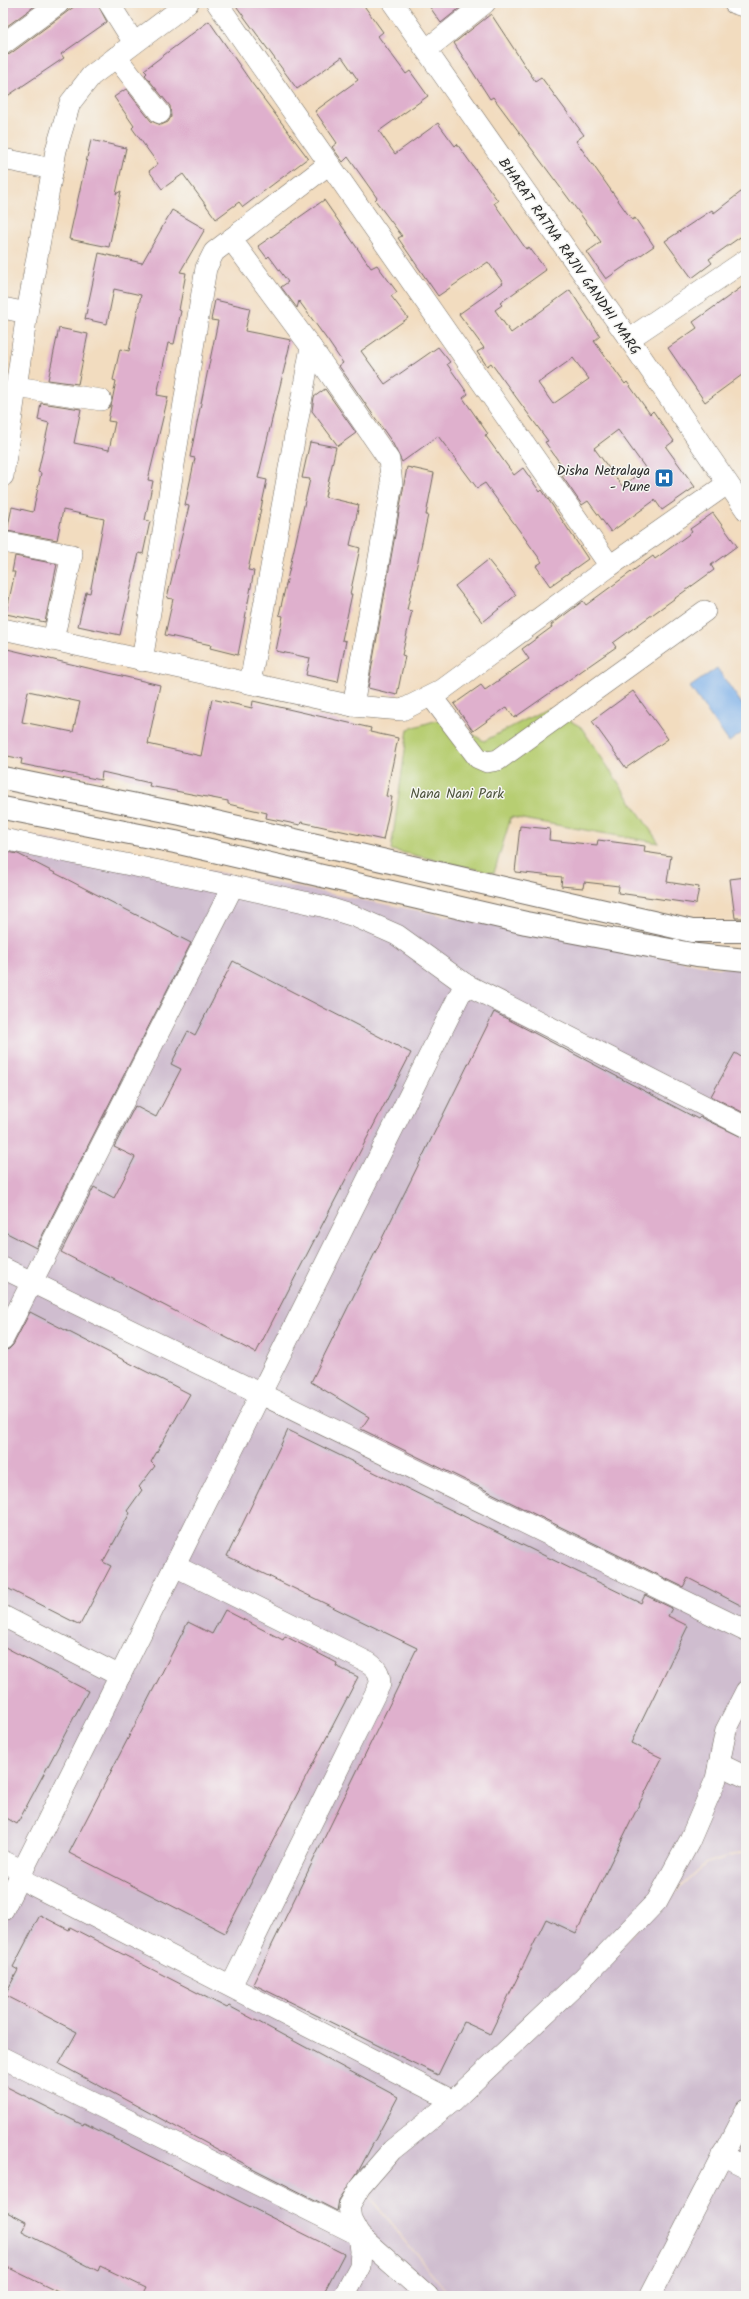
<svg xmlns="http://www.w3.org/2000/svg" width="749" height="2299" viewBox="0 0 749 2299" font-family="Kalam,sans-serif">
<rect width="100%" height="100%" fill="#f6f6f2"/>
<filter id="ink" filterUnits="userSpaceOnUse"><feTurbulence type="fractalNoise" baseFrequency=".025" numOctaves="2"/><feDisplacementMap in="SourceGraphic" scale="8" xChannelSelector="R" yChannelSelector="G"/><feConvolveMatrix kernelMatrix="1 2 1 2 8 2 1 2 1" color-interpolation-filters="sRGB"/></filter>
<filter id="wash" filterUnits="userSpaceOnUse"><feTurbulence type="fractalNoise" baseFrequency=".012" numOctaves="4" result="noise"/><feDisplacementMap in="SourceGraphic" scale="16" xChannelSelector="R" yChannelSelector="G"/><feGaussianBlur stdDeviation="0.9" result="paint"/><feColorMatrix in="noise" values="0 0 0 0 0 0 0 0 0 0 0 0 0 0 0 0 0 1.4 0 .05"/><feComposite in="paint" operator="in"/></filter>
<g filter="url(#wash)">
<rect width="100%" height="100%" fill="#f2dcbf"/>
<!-- industrial -->
<g fill="#cfbdcf">
<polygon points="3,831 718,968 746,967 746,1850 705,1863 360,2187 450,2296 3,2296"/>
<polygon points="746,1852 746,2296 451,2296 363,2188 706,1864"/>
</g>
<!-- green -->
<polygon fill="#b7ce72" stroke="#717c4e" points="548,708 581,727 659,843 511,817 494,873 391,850 408,729 444,718 484,741"/>
<!-- water -->
<polygon fill="#7cafe8" stroke="#546d8a" points="717,668 746,710 746,730 729,742 690,687"/>
<g id="blocks">
<!-- building -->
<g fill="#dfb0cd" fill-rule="evenodd">
<polygon points="3,3 39,3 3,29"/>
<polygon points="79,3 97,3 107,22 61,54 64,58 3,99 3,56 10,54"/>
<path d="M234 3H362L383 32 378 36 406 74 410 71 428 96 379 131 395 154 438 123 455 146 457 144 498 201 494 203 526 249 529 247 546 270 500 303 502 305 495 310 511 333 570 290 600 336 594 341 625 384 627 382 650 414 653 411 674 441 666 447 695 487 662 510 655 500 611 532 588 501 582 505 562 476 567 473 545 442 548 441 491 363 487 366 477 352 484 348 459 314 503 283 488 262 438 296 398 238 402 236 375 200 377 198 348 157 343 162 332 147 337 143 315 111 358 80 342 57 297 89ZM573 358 589 379 553 404 538 383ZM618 430 646 469 622 486 594 448Z"/>
<polygon points="427,3 466,3 441,23"/>
<polygon points="491,14 535,81 541,77 584,135 576,141 632,220 635,218 654,246 606,279 587,252 601,242 493,97 490,99 454,43"/>
<polygon points="209,21 251,82 308,158 243,207 239,202 216,219 183,174 162,189 149,171 158,164 132,128 134,126 114,97 126,89 151,121 161,125 168,122 171,117 170,106 145,75 147,73 144,70"/>
<polygon points="91,140 126,148 116,194 121,191 109,247 69,239"/>
<polygon points="746,188 746,233 709,259 712,263 692,278 665,241 712,210 714,213"/>
<polygon points="324,200 371,268 377,265 397,292 391,296 408,318 361,351 385,384 438,347 450,362 447,364 468,394 463,398 488,434 485,435 514,475 523,468 540,492 542,490 588,559 550,586 536,566 542,562 485,483 477,488 438,436 402,462 392,442 339,366 343,363 328,341 299,301 297,308 281,287 288,282 269,256 267,258 258,246"/>
<polygon points="172,210 205,229 180,272 186,273 179,310 181,311 174,344 168,343 157,395 168,397 148,480 153,481 145,520 150,521 143,554 139,553 120,635 78,626 86,592 90,593 104,519 63,510 57,540 7,531 12,507 33,512 41,473 38,472 49,423 38,420 41,403 81,409 74,443 109,450 115,422 108,421 116,381 113,380 120,349 129,351 141,295 114,289 107,324 85,319 99,253 142,263"/>
<polygon points="746,284 746,372 705,402 668,348 697,328 693,322"/>
<polygon points="215,300 250,308 245,331 291,340 258,478 267,480 248,570 254,571 238,655 210,648 211,645 165,635 173,599 167,598 189,506 185,505 195,458 190,457 218,321 211,320"/>
<polygon points="59,328 88,334 78,384 48,380"/>
<polygon points="325,389 356,433 338,446 312,411 314,397"/>
<polygon points="310,442 336,447 325,497 359,505 350,545 360,548 350,594 352,594 342,640 346,641 338,682 306,675 310,658 276,651 283,616 279,615 310,479 302,478"/>
<polygon points="407,467 434,473 426,515 428,515 407,610 412,611 402,655 405,656 397,695 368,688"/>
<polygon points="713,513 737,546 711,565 714,570 613,643 616,647 514,718 507,707 473,731 454,704 481,685 485,690 529,659 522,649 552,627 551,625 583,601 586,605 653,556 655,559 692,532 690,529"/>
<polygon points="15,556 57,564 45,622 6,614 15,572 12,572"/>
<polygon points="488,560 516,595 483,622 455,586"/>
<path d="M3 648 160 685 148 744 201 756 212 699 252 708 253 701 371 728 370 732 398 738 386 796 392 797 383 840 301 822 300 825 266 818 267 813 228 804V801L149 786 150 783 102 772 101 780 21 764 22 759 3 755ZM28 691 80 702 73 732 22 722Z"/>
<polygon points="633,691 668,739 626,768 592,721"/>
<polygon points="520,826 550,829 549,840 597,845 598,840 622,843 645,846 644,852 671,856 667,882 699,887 696,904 618,893 619,886 584,882 583,888 561,886 562,877 515,872"/>
<polygon points="3,851 18,854 191,943 36,1248 3,1231"/>
<polygon points="746,877 746,918 735,918 730,879"/>
<polygon points="233,961 411,1053 256,1353 61,1252 94,1187 114,1198 135,1157 114,1147 135,1106 156,1117 181,1069 171,1064 188,1031 195,1035"/>
<polygon points="494,1012 698,1119 700,1117 746,1139 746,1608 688,1578 683,1587 361,1429 369,1417 311,1382"/>
<polygon points="735,1053 746,1060 746,1114 711,1096"/>
<polygon points="30,1312 190,1394 151,1462 155,1466 139,1487 142,1490 127,1511 130,1513 103,1562 111,1566 80,1625 3,1586 3,1351 9,1349 13,1345"/>
<polygon points="288,1430 641,1603 645,1595 672,1608 668,1616 688,1626 631,1743 662,1758 576,1933 546,1919 490,2034 464,2022 438,2075 253,1984 417,1648 227,1556"/>
<polygon points="225,1610 283,1640 285,1636 337,1663 336,1666 358,1677 225,1933 69,1853 188,1622 212,1634"/>
<polygon points="3,1646 88,1691 17,1824 3,1816"/>
<polygon points="40,1915 69,1930 70,1927 227,2008 229,2006 398,2097 359,2170 339,2200 337,2211 256,2170 59,2064 77,2032 5,1995 18,1970 13,1967"/>
<polygon points="3,2085 83,2125 84,2123 344,2254 322,2296 142,2296 146,2288 100,2266 98,2271 22,2232 26,2222 3,2210"/>
<polygon points="3,2265 66,2296 3,2296"/>
</g>
</g>
</g>
<g filter="url(#ink)">
<use href="#blocks" fill-opacity="0" stroke="#71695f" stroke-width="1"/>
<g fill="none" stroke-linecap="round" stroke-linejoin="round">
<defs>
<g id="minor">
<polyline points="109,3 134,43"/>
<polyline points="217,3 610,566"/>
<polyline points="393,3 629,339 746,510"/>
<polyline points="734,3 746,7"/>
<polyline points="3,44 59,3"/>
<polyline points="426,50 485,3"/>
<polyline points="116,57 160,113"/>
<polyline points="3,159 53,169"/>
<polyline points="231,239 311,347 389,460 392,484 353,706"/>
<polyline points="3,308 27,313"/>
<polyline points="629,339 746,260"/>
<polyline points="16,387 101,400"/>
<polyline points="3,476 27,313 56,150 70,103 91,76 188,3"/>
<polyline points="3,542 72,555 53,640"/>
<polyline points="3,629 353,706 402,710 442,690 610,566 727,484"/>
<polyline points="142,661 206,268 214,252 329,164"/>
<polyline points="250,683 311,347"/>
<polyline points="431,696 478,758 487,762 498,760 705,611"/>
<polyline points="3,839 233,886 322,906 354,916 397,935 465,984 746,1127"/>
<polyline points="3,1268 746,1631"/>
<polyline points="3,1339 233,886"/>
<path d="M175 1566 369 1663C377 1669 380 1673 380 1684L231 1986"/>
<polyline points="3,1616 120,1676"/>
<polyline points="719,1764 746,1777"/>
<polyline points="3,1861 23,1871"/>
<polyline points="19,1878 453,2101"/>
<polyline points="3,1910 465,984"/>
<polyline points="3,2058 359,2235 428,2296"/>
<polyline points="722,2155 746,2167"/>
<polyline points="344,2296 360,2266 361,2251 359,2235 351,2220 349,2206 360,2187 392,2150 453,2101 582,1979 657,1901 689,1842 716,1779 726,1730 746,1691"/>
<polyline points="650,2296 746,2110"/>
</g>
<g id="major">
<polyline points="3,778 181,814 692,931 746,931"/>
<polyline points="3,808 175,842 526,923 697,955 746,960"/>
</g>
</defs>
<!-- minor casing -->
<use href="#minor" stroke="#71695f" stroke-width="22"/>
<!-- major casing -->
<use href="#major" stroke="#71695f" stroke-width="24"/>
<!-- minor -->
<use href="#minor" stroke="#fff" stroke-width="21"/>
<!-- major -->
<use href="#major" stroke="#fff" stroke-width="22"/>
</g>
</g>
<!-- icons -->
<defs>
<symbol id="hospital-square" viewBox="-11 -11 22 22"><rect x="-9" y="-9" width="18" height="18" rx="4" fill="#1f6fb2" stroke="#f6f6f2"/><path d="M-5-5h3v3.5h4V-5h3V5h-3V1.5h-4V5h-3Z" fill="#fff"/></symbol>
</defs>
<g fill-rule="evenodd">
<use href="#hospital-square" x="653" y="467" width="22" height="22"/>
</g>
<g text-anchor="middle" stroke-width="3" stroke-linejoin="round" paint-order="stroke">
<!-- street labels -->
<g font-size="14" fill="#2b2b2b" stroke="#f6f6f2">
<text transform="translate(570 256) rotate(55)" y="5">BHARAT RATNA RAJIV GANDHI MARG</text>
</g>
<!-- poi labels -->
<g font-size="14" fill="#2b2b2b" stroke="#f6f6f2" text-anchor="end">
<text x="650" y="475">Disha Netralaya<tspan x="650" dy="16">- Pune</tspan></text>
</g>
<!-- park labels -->
<g font-size="14" fill="#4e543d" stroke="#f6f6f2">
<text x="457" y="798">Nana Nani Park</text>
</g>
</g>
<!-- margin -->
<rect width="749" height="2299" fill="none" stroke="#f6f6f2" stroke-width="16"/>
</svg>
